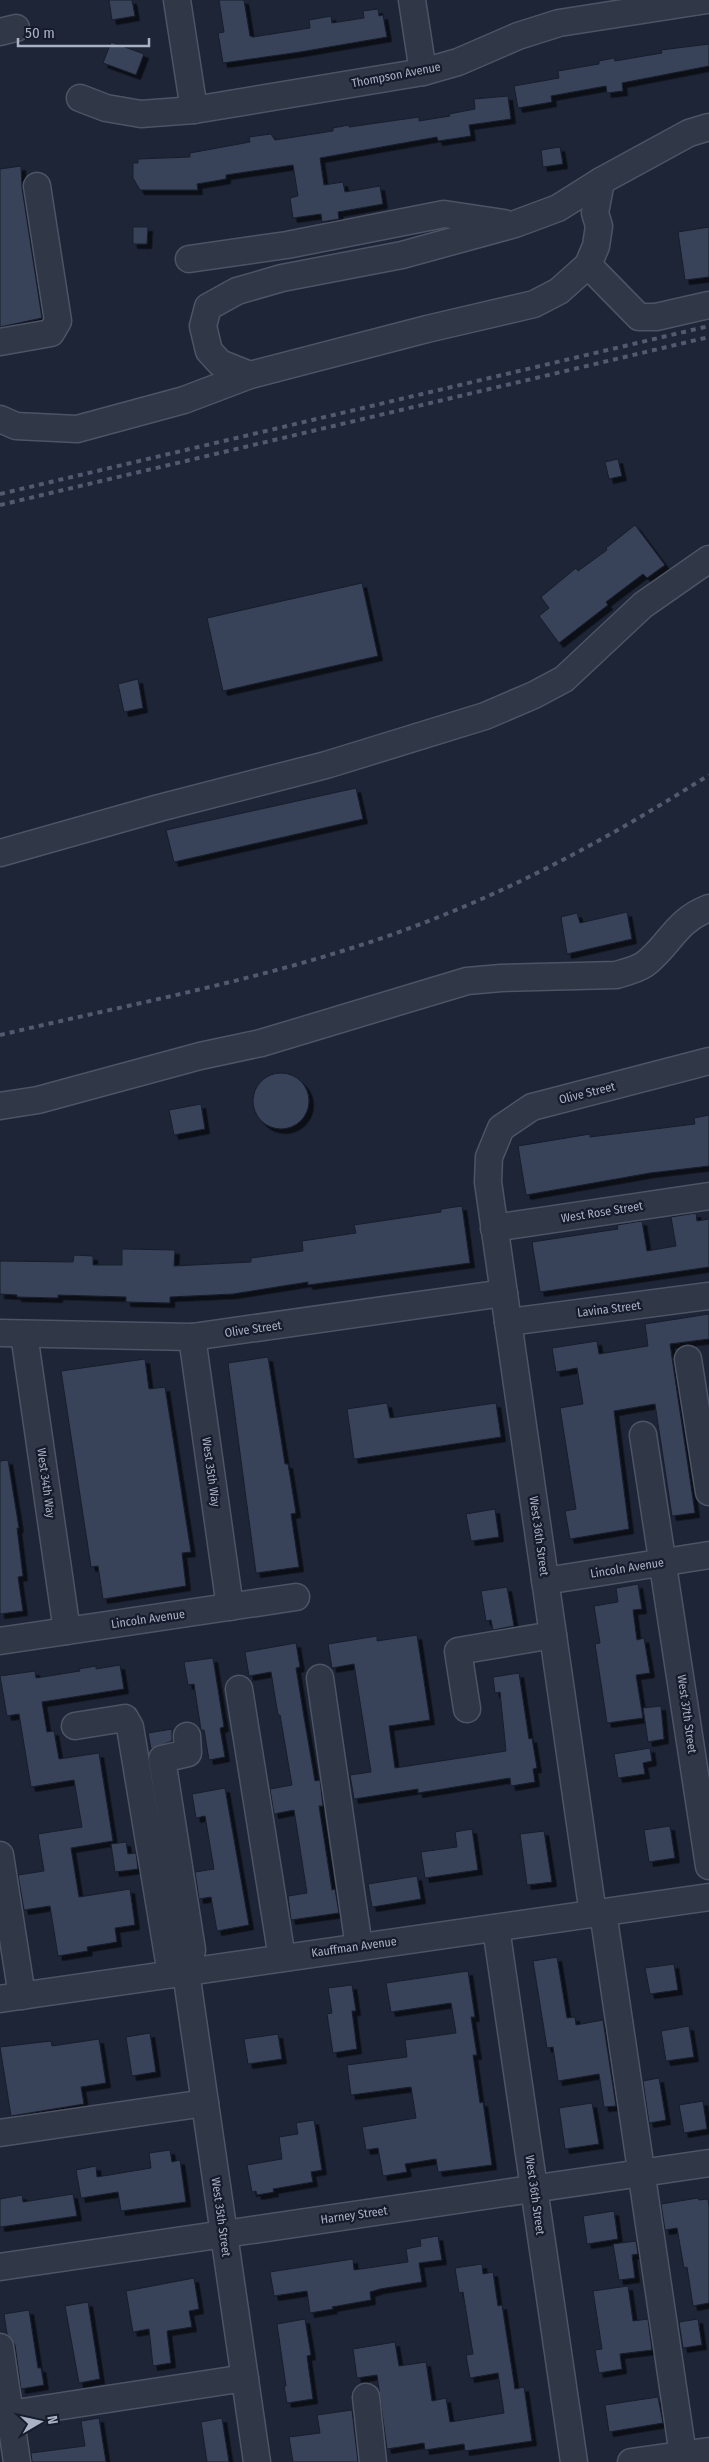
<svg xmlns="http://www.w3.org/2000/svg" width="709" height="2462" viewBox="0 0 709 2462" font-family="'Fira Sans Condensed',sans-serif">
<defs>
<filter id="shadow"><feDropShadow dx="4.5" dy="4.5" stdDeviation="0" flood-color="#0009"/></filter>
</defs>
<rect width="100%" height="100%" fill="#1d2537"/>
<!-- building -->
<g fill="#384258" stroke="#181e2d" filter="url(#shadow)">
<polygon points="109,0 132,0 135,16 112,20"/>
<polygon points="219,0 244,0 250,36 253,37 310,28 309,20 331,16 332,23 364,18 363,11 378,9 379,16 383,15 387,37 300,52 223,63 218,33 224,32"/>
<polygon points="111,42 144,54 136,75 103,63"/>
<polygon points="709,44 709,66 622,83 623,91 607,93 606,86 551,96 552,102 518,108 514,86 559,78 558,71 599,64 599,61 614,58 615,61 662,53 661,50"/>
<polygon points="508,96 511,119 469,125 471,136 438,141 437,137 320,158 324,185 343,182 345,192 380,186 383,204 338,212 339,219 322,222 321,214 293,218 290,198 298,196 293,165 226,175 226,179 197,184 198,190 140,190 133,178 133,163 138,163 138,159 190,157 190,153 250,142 249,137 271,134 275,140 333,131 333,128 349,125 349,127 419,117 419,121 450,116 449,114 475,109 474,99"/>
<polygon points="560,147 563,164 543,167 541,150"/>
<polygon points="21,166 22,188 42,318 0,327 0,169"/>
<polygon points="133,227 148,227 147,244 133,244"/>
<polygon points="709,227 709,277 685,280 678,232"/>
<polygon points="618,459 622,476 609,479 605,462"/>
<polygon points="635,525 665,565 647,578 643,574 606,602 608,605 559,643 539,616 549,608 541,597 576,568 578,571 607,550 606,548"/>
<polygon points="362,583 378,656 223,691 207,618"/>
<polygon points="138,679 143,708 124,712 118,684"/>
<polygon points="356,788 363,819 174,862 166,830"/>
<polygon points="627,912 632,939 567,954 561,917 577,913 580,923"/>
<circle cx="281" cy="1101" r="28"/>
<polygon points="201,1104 205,1129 174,1135 169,1110"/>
<polygon points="709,1115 709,1166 650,1173 526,1195 518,1146 590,1134 590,1137 695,1124 694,1118"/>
<polygon points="462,1206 470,1263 308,1285 308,1282 233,1294 170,1297 170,1303 126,1302 126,1297 58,1295 58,1298 17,1297 17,1295 0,1294 0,1261 73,1262 74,1255 93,1256 93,1265 122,1265 122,1249 175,1250 174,1266 251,1262 251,1258 303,1251 302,1241 356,1233 354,1225 441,1212 441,1209"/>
<polygon points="696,1213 697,1221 709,1219 709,1267 540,1292 532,1242 618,1229 617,1225 642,1221 647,1251 676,1246 671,1217"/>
<polygon points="709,1314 709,1339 670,1344 695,1513 672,1516 655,1404 614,1411 629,1529 570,1539 565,1511 576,1509 560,1408 583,1404 577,1368 556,1372 552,1348 597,1341 599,1354 648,1346 645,1324"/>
<polygon points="268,1357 285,1464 288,1464 296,1513 291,1514 299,1567 256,1573 228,1363"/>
<polygon points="145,1359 149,1389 165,1387 191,1552 182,1553 186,1586 103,1599 98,1566 91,1567 61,1371"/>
<polygon points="387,1403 390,1418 496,1403 501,1437 354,1459 347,1409"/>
<polygon points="8,1460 19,1528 17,1528 23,1576 18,1577 23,1611 0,1614 0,1461"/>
<polygon points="495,1509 499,1537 471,1541 466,1514"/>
<polygon points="638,1584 642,1609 633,1610 637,1640 644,1638 650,1673 636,1675 643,1718 607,1723 595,1644 600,1643 594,1606 618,1602 616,1588"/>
<polygon points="507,1587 514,1626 493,1630 491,1620 486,1621 481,1591"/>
<polygon points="417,1635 430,1720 389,1726 395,1768 506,1751 500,1692 495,1693 493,1677 519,1673 529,1739 532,1738 537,1768 533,1769 535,1782 511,1786 510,1778 418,1793 418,1789 354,1799 350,1775 371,1772 354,1664 332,1668 328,1644 377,1636 377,1641"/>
<polygon points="296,1643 300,1667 296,1668 304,1717 315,1781 320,1780 323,1806 319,1806 332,1890 335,1889 339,1913 291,1920 288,1896 307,1893 294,1810 274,1814 270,1789 292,1785 280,1715 278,1715 271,1672 249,1676 245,1652"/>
<polygon points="213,1658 224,1727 220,1728 225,1757 209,1760 204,1730 201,1730 194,1684 188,1685 184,1662"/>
<polygon points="120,1665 124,1689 42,1702 47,1732 54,1731 59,1759 99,1753 113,1841 71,1848 79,1897 130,1889 135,1925 115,1928 117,1942 87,1947 88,1951 58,1956 50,1906 24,1910 18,1875 44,1871 38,1834 82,1827 74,1780 31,1787 19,1714 7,1716 0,1676 35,1671 36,1678 80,1671 79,1669 96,1666 96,1669"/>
<polygon points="661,1706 664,1739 648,1742 643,1708"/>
<polygon points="172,1729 172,1741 151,1749 148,1733"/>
<polygon points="650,1748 652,1761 643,1763 645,1774 618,1778 614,1754"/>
<polygon points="225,1788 249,1925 217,1931 211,1897 199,1899 195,1872 214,1869 205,1816 196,1818 192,1794"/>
<polygon points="670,1826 675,1858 649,1862 644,1830"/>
<polygon points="472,1829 478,1870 425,1878 421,1852 457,1847 455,1832"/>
<polygon points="544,1831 552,1882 527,1885 520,1834"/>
<polygon points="126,1842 128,1854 136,1853 138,1869 115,1872 111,1844"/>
<polygon points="417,1876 421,1899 372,1907 368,1884"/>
<polygon points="557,1957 567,2018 575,2017 576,2025 603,2020 616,2106 604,2107 599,2074 558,2081 553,2047 547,2048 533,1961"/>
<polygon points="674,1964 678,1990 650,1994 645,1968"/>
<polygon points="468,1971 475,2017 471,2017 477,2055 473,2055 480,2103 483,2102 492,2165 438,2172 436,2159 405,2164 407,2172 383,2176 378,2148 366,2150 362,2127 416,2118 411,2087 351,2095 347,2065 407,2057 405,2040 456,2033 451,2003 391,2012 386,1983"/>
<polygon points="352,1985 356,2011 352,2011 357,2049 333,2053 327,2014 332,2013 328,1988"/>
<polygon points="689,2026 694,2057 666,2061 661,2031"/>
<polygon points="150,2033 156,2072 132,2076 126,2037"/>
<polygon points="278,2034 282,2059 248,2064 244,2039"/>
<polygon points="99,2039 106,2083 81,2087 84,2104 11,2116 0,2047 51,2041 52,2046"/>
<polygon points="659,2078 666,2120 649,2123 643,2081"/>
<polygon points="703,2101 707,2129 684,2133 679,2105"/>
<polygon points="592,2103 599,2144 565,2149 559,2108"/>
<polygon points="314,2120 322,2170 311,2172 313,2182 273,2189 274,2192 257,2195 256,2191 252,2192 247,2165 282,2159 279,2137 298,2134 296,2123"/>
<polygon points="170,2150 172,2162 180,2160 186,2202 121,2211 118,2192 81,2198 76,2170 96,2166 97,2177 151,2168 149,2153"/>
<polygon points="73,2194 77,2216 0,2227 0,2199 22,2195 23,2202"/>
<polygon points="698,2198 699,2200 708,2199 709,2207 709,2303 693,2306 687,2267 684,2268 677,2228 665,2230 661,2204"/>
<polygon points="614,2211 618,2239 587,2244 583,2216"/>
<polygon points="438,2236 442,2260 419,2263 422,2282 380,2289 370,2292 371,2300 332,2307 333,2309 310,2313 307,2291 274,2296 270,2272 353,2259 354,2270 408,2262 406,2249 421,2246 420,2239"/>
<polygon points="636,2241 638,2254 632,2255 635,2278 619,2280 613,2244"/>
<polygon points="482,2264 483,2274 493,2272 498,2306 502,2305 515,2389 524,2387 532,2441 465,2451 464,2444 425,2450 424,2443 387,2449 377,2375 357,2378 353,2349 395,2342 399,2366 426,2362 432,2401 446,2398 450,2422 504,2413 498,2373 470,2378 466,2355 473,2354 463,2292 459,2293 455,2268"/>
<polygon points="194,2278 199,2309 189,2311 192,2327 167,2331 171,2363 153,2366 149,2329 133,2332 126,2291"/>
<polygon points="628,2286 633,2321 648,2319 652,2350 620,2354 622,2369 599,2373 595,2350 602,2349 593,2291"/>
<polygon points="88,2302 100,2379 79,2383 65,2306"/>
<polygon points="29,2310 38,2368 41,2368 44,2385 21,2389 15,2345 7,2334 4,2314"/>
<polygon points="305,2319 311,2355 307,2356 313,2399 287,2403 284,2386 286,2386 277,2324"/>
<polygon points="698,2319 702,2345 683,2348 679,2322"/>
<polygon points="658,2397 663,2423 609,2432 605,2405"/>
<polygon points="352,2410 358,2462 293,2462 289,2437 320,2433 317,2415"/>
<polygon points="99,2418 106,2462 32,2462 31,2453 85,2446 81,2421"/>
<polygon points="222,2418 229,2462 207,2462 201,2422"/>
</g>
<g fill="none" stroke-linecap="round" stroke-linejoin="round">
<defs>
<g id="minor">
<polyline points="177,0 194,110"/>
<polyline points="412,0 423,72"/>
<polyline points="0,32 16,28"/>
<polyline points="80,98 106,108 141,114 194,110 423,72 458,62 518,36 559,23 707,0"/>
<polyline points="189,259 287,245 444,214 504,223"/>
<polyline points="588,265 639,317 656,317 709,305"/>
<polyline points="0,342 51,333 58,321 37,186"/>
<polyline points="250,375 220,363 209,351 203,326 208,307 237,291 282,278 402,255 515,224 558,208 601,181 689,133 709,127"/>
<polyline points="0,419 16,426 77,429 184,400 250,375 427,329 534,304 559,291 588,265 596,246 599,226 595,213 601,181"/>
<polyline points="0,853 159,808 326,765 485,716 534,695 564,679 643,605 709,559"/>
<path d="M0 1106 38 1100 200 1056 261 1043 467 981 501 978 616 975C626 972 636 970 645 964 670 945 675 921 709 908"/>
<polyline points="494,1228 709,1196"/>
<polyline points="508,1322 709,1296"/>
<polyline points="0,1333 192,1337 504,1293"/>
<polyline points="24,1334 67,1631"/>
<polyline points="192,1337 230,1607"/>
<polyline points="688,1359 709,1492"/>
<polyline points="643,1435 709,1866"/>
<polyline points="545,1581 709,1555"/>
<polyline points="0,1641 296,1597"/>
<polyline points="320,1678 359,1947"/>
<polyline points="239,1689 282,1958"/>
<polyline points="467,1709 458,1651 553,1635"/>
<polyline points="75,1726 125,1718 130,1727 171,1974"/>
<polyline points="187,1736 188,1753 162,1759 192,1950 186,1972 257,2462"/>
<polyline points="0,1855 22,1996"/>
<polyline points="603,1912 684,2462"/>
<polyline points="593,1914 488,1182 489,1157 501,1128 532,1107 709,1061"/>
<polyline points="496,1928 574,2462"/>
<polyline points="0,1999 709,1897"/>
<polyline points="0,2133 205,2103"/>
<polyline points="0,2267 709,2163"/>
<polyline points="0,2347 17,2462"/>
<polyline points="366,2397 373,2462"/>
<polyline points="10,2414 245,2378"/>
<polyline points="631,2462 709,2451"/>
</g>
</defs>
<!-- minor casing -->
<use href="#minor" stroke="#4d5465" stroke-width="29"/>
<!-- minor -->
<use href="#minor" stroke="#303747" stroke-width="26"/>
<!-- rail -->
<g stroke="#515a6f" stroke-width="4" stroke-dasharray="5 5" stroke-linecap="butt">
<polyline points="0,494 709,326"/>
<polyline points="0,505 709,337"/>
<path d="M0 1035C148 1000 305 972 446 914 538 877 625 828 709 775"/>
</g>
</g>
<g text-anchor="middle" stroke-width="4.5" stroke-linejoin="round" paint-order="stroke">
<!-- street labels -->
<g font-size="12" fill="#a9b1c5" stroke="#161c2b">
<text transform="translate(396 75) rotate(-11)" y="4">Thompson Avenue</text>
<text transform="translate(587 1093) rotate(-14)" y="4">Olive Street</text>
<text transform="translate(602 1212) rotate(-9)" y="4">West Rose Street</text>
<text transform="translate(609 1309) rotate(-7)" y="4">Lavina Street</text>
<text transform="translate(253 1329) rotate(-8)" y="4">Olive Street</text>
<text transform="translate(211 1472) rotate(82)" y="4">West 35th Way</text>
<text transform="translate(46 1483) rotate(82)" y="4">West 34th Way</text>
<text transform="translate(539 1536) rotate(82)" y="4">West 36th Street</text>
<text transform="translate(627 1568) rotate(-9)" y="4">Lincoln Avenue</text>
<text transform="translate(148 1619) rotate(-8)" y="4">Lincoln Avenue</text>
<text transform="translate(687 1714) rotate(82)" y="4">West 37th Street</text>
<text transform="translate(354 1947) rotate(-8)" y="4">Kauffman Avenue</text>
<text transform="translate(535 2195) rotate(82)" y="4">West 36th Street</text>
<text transform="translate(354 2215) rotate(-8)" y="4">Harney Street</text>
<text transform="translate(221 2217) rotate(82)" y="4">West 35th Street</text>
</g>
</g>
<!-- north arrow -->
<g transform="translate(40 2422) rotate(81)" stroke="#161c2b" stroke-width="4" paint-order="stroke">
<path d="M0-4L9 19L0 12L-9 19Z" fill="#a9b1c5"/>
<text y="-8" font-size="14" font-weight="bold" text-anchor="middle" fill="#a9b1c5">N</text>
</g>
<!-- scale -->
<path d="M18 38v8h131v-8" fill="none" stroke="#a9b1c5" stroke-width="2.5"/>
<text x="25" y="38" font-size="15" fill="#a9b1c5" stroke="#161c2b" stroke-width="4" paint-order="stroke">50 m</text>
</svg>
